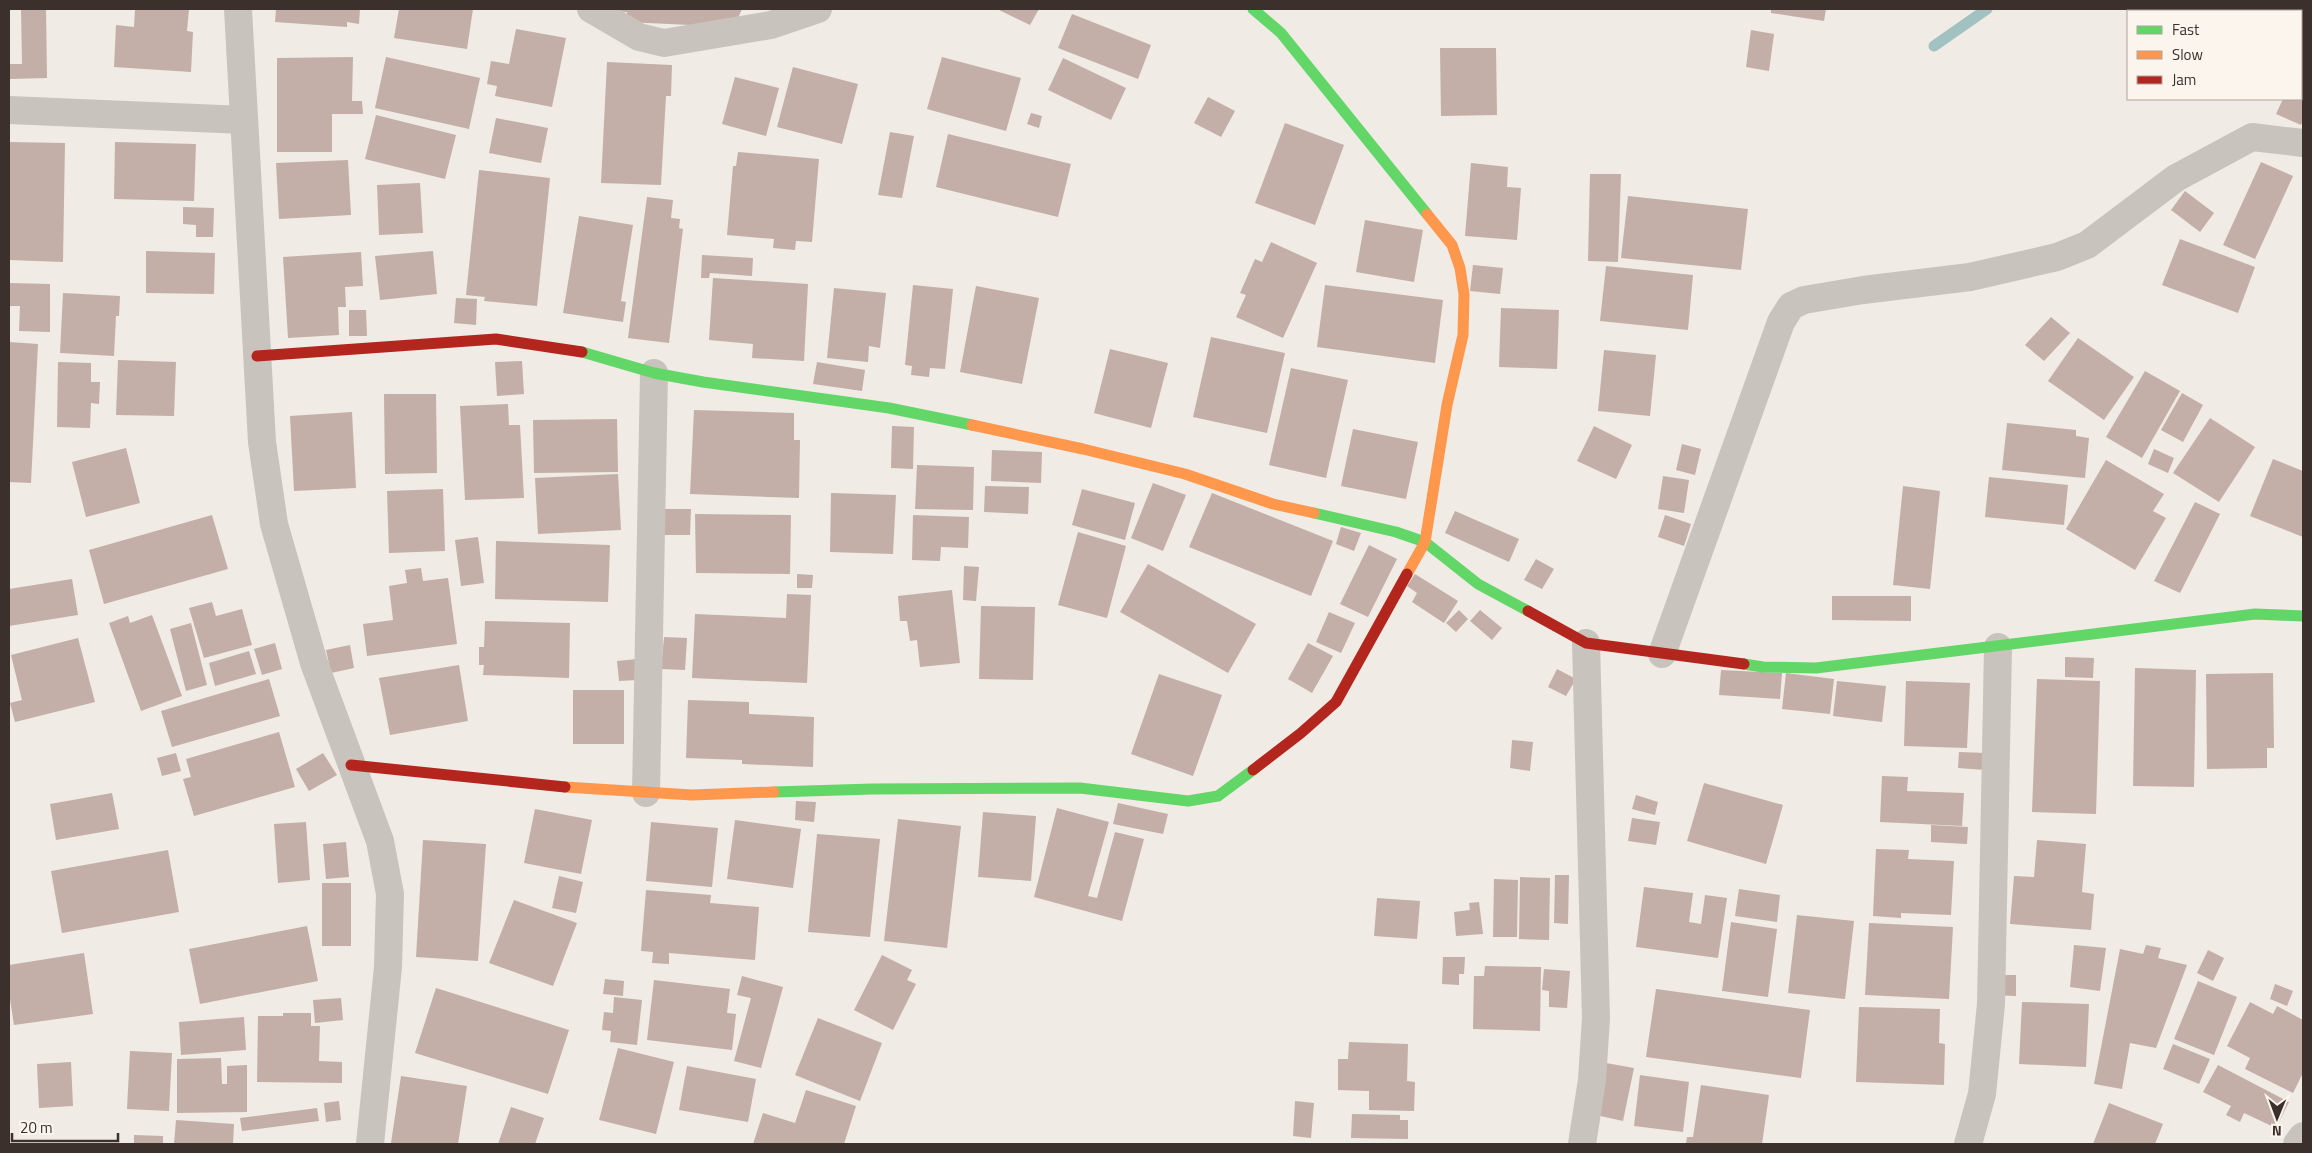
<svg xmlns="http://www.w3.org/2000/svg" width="2312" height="1153" viewBox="0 0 2312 1153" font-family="'Titillium Web',sans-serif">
<rect width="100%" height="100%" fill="#f0ebe5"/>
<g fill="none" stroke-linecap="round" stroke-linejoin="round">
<!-- stream -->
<polyline stroke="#a1c2c1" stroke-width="11" points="1934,46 1987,9"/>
</g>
<!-- building -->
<g fill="#c3afa7">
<polygon points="21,9 46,9 47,78 10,79 9,64 22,64"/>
<polygon points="135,9 189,9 187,31 193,32 191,72 114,67 116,25 134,27"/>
<polygon points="276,9 360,9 359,24 347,22 347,27 275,22"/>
<polygon points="399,9 473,9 467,49 394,38"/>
<polygon points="607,9 742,9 734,27 626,22 627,12 607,11"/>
<polygon points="997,9 1039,9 1030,25"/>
<polygon points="1771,9 1826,9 1824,21 1771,13"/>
<polygon points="1072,14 1151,45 1138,79 1058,48"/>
<polygon points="516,29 566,38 552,107 495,96 497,86 487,84 491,61 509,64"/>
<polygon points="1751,30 1774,34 1769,71 1746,67"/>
<polygon points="1440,48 1496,48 1497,115 1441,116"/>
<polygon points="353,57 352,101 362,101 363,114 332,114 332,152 277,152 277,58"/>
<polygon points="386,57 480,78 469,129 375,108"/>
<polygon points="942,57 1021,78 1006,131 927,109"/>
<polygon points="1063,58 1126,88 1111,120 1048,90"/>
<polygon points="607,62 672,65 671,96 666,96 661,185 601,183"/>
<polygon points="793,67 858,84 842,144 777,127"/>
<polygon points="735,77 779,88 766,136 722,124"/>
<polygon points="2301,80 2303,82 2303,120 2301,125 2276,114 2283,99 2301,99"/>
<polygon points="1208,97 1235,111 1221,137 1194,123"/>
<polygon points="1031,113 1042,116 1039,128 1027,124"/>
<polygon points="376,115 456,135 445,179 365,159"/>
<polygon points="496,118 548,128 541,163 489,153"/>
<polygon points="1285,123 1344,145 1315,225 1255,203"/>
<polygon points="890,132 914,136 902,198 878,195"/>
<polygon points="948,134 1071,164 1058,217 936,187"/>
<polygon points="9,142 65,143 63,262 9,260"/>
<polygon points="115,142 196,144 194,201 114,199"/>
<polygon points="738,152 819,159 812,242 796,241 795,250 773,248 774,239 727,235 733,166 736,166"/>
<polygon points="348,160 351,215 279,219 276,163"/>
<polygon points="2261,162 2293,176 2255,259 2223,245"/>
<polygon points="1471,163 1508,167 1507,187 1521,188 1517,240 1465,236"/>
<polygon points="479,170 550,178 537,306 484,301 485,297 466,295"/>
<polygon points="1590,174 1621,174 1618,262 1588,261"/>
<polygon points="420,183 423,233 379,235 377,185"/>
<polygon points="2185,191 2214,213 2200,232 2171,210"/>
<polygon points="1628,196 1748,209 1741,270 1621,258"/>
<polygon points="647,197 673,200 671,218 680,219 679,228 683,229 669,343 628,338"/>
<polygon points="183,207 214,208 213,237 196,237 196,225 183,224"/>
<polygon points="579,216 633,225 621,301 626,302 623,322 563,313"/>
<polygon points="1365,220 1423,230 1414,282 1356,272"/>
<polygon points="2180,239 2255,267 2238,313 2162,285"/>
<polygon points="1271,242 1317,263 1283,338 1236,317 1246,295 1240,293 1255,259 1262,262"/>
<polygon points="146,251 215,253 214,294 146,293"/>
<polygon points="433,251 437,294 380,300 375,256"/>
<polygon points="361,252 363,286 345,287 346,307 338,307 339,335 288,338 283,257"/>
<polygon points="702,255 753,258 752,276 710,273 709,278 701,278"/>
<polygon points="1473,265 1503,268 1500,294 1470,291"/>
<polygon points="1606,266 1693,275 1688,330 1600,321"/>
<polygon points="713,278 808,284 804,361 752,358 753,344 709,340"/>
<polygon points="9,283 50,284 50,332 19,331 20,306 9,306"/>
<polygon points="913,285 953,289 945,369 930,368 929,377 911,375 912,366 905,365"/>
<polygon points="1325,285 1443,300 1435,363 1317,347"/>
<polygon points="976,286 1039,298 1022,384 960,372"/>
<polygon points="834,288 886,293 880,348 869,346 868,362 827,358"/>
<polygon points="63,293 120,296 119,316 116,316 114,356 60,353"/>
<polygon points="456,298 477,299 476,325 454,323"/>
<polygon points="1501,308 1559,310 1557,369 1499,367"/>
<polygon points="349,310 366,310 367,336 349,336"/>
<polygon points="2051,317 2070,333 2044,361 2025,345"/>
<polygon points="1211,337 1285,353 1267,433 1193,417"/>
<polygon points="2078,338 2134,377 2104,420 2048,381"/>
<polygon points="9,342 38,344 31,483 9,482"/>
<polygon points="1110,349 1168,363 1151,428 1094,413"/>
<polygon points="1604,350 1656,355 1650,416 1598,411"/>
<polygon points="118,360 176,362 174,416 116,415"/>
<polygon points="522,361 524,394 497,396 495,362"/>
<polygon points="58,362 91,363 91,382 100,382 99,404 91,403 90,428 57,427"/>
<polygon points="817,362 865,370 862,391 813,384"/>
<polygon points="1291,368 1348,380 1326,478 1269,465"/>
<polygon points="2145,371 2180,391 2142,458 2106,437"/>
<polygon points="2182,393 2203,405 2183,442 2161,430"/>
<polygon points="384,394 436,394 437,473 385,474"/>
<polygon points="508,404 509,425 520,425 524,498 465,500 460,406"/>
<polygon points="694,410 794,413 794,440 800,440 799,498 690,494"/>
<polygon points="352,412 356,488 294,491 290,416"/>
<polygon points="2210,418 2255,447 2219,502 2173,473"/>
<polygon points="617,419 618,472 534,473 533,420"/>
<polygon points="2007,423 2076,430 2076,436 2089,438 2085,478 2002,470"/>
<polygon points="892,426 914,427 913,469 891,468"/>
<polygon points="1594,426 1632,445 1616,479 1577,461"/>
<polygon points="1353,429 1418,442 1406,499 1341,486"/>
<polygon points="1682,444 1701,449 1695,475 1676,470"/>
<polygon points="126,448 140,503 86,517 72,462"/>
<polygon points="2154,449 2174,458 2168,473 2148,464"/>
<polygon points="992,450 1042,452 1041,483 991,481"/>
<polygon points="2273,459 2303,471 2303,537 2250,516"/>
<polygon points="2106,460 2164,494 2153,511 2166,518 2135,570 2066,529"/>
<polygon points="917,465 974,467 973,510 915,509"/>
<polygon points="618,474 621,530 538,534 535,478"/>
<polygon points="1663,476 1689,480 1684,513 1658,509"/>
<polygon points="1989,477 2068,485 2064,525 1985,517"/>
<polygon points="1153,483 1186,495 1163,551 1131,538"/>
<polygon points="985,486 1029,487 1028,514 984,512"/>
<polygon points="1903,486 1940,491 1930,589 1893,585"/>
<polygon points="443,489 445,551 389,553 387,491"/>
<polygon points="1082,489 1135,503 1125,540 1072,525"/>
<polygon points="831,493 896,495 893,554 830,552"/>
<polygon points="1212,493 1333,541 1311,596 1189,547"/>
<polygon points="2195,502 2220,514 2180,593 2154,581"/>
<polygon points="664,509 691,509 690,535 664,535"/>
<polygon points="1455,511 1519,539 1509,562 1445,533"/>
<polygon points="695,514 791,515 790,574 696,573"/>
<polygon points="212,515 228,569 104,604 89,550"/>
<polygon points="913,515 969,517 968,548 941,547 940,561 912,560"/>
<polygon points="1665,515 1691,524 1684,546 1658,537"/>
<polygon points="1341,527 1361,533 1354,551 1336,544"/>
<polygon points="1078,532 1126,546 1107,618 1058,605"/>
<polygon points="478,537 484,583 461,586 455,540"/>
<polygon points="496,541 610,545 608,602 495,599"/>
<polygon points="1369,545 1397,559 1368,617 1340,604"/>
<polygon points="1536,559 1554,569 1542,589 1524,580"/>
<polygon points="1148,564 1256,624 1228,673 1120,612"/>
<polygon points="964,566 979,567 976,601 963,600"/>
<polygon points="421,568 423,581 448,578 457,644 367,656 363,624 393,620 389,586 407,583 405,570"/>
<polygon points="797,574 813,575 812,588 797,588"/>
<polygon points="1415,574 1458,601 1444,623 1412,602 1417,593 1407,586"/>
<polygon points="72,579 78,615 9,626 9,589"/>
<polygon points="952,590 960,663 920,667 917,640 910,641 907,621 900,621 898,596"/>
<polygon points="787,594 811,595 807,683 692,678 695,614 786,618"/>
<polygon points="1832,596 1911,596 1911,621 1832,620"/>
<polygon points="212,602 216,616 242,609 252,645 204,658 189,608"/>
<polygon points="981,606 1035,607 1033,680 979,679"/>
<polygon points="1459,610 1468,619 1456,632 1446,623"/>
<polygon points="1480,610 1502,628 1492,640 1470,621"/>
<polygon points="1329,612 1355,623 1341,653 1316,642"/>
<polygon points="152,615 182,696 141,711 109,623 128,616 130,623"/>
<polygon points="485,621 570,623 569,678 483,675 484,665 479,665 479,647 484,647"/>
<polygon points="191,623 207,685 186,691 170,629"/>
<polygon points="664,637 687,638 685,670 661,669"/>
<polygon points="78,638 95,702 15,722 10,703 22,700 11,655"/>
<polygon points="275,643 282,669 262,675 254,649"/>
<polygon points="1308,643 1333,656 1312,693 1288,679"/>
<polygon points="350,645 354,668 331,673 326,650"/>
<polygon points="249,651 256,674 215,686 209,663"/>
<polygon points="2065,657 2094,658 2093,678 2065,677"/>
<polygon points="637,659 638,680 619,681 617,661"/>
<polygon points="459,665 468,721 390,735 379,678"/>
<polygon points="2135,668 2196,670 2194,787 2133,786"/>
<polygon points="1557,669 1576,679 1566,696 1548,687"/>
<polygon points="1721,670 1782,673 1780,699 1719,695"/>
<polygon points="1786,673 1834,679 1830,714 1782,709"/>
<polygon points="2273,673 2274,748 2267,748 2267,768 2207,769 2206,674"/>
<polygon points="1159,674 1222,695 1193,776 1131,754"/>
<polygon points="269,679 280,716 172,747 161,711"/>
<polygon points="2037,679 2100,681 2096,814 2032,812"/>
<polygon points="1837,681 1886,686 1882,722 1833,716"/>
<polygon points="1906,681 1970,683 1967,748 1904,746"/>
<rect x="573" y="690" width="51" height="54"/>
<polygon points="688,700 749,702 749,714 814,717 813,767 742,764 742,760 686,758"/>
<polygon points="279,732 295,787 194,816 183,779 191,777 186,759"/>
<polygon points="1512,740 1533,742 1530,771 1510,768"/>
<polygon points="1959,752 1986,753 1985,770 1958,768"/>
<polygon points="176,753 181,771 162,776 157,758"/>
<polygon points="323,753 337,775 309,791 296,769"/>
<polygon points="1882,776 1908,777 1907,791 1964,793 1962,826 1880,822"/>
<polygon points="1704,783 1783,805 1766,864 1687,841"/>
<polygon points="112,793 119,829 56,840 50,804"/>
<polygon points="1636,795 1658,802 1655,815 1632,809"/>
<polygon points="796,801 816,802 814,822 795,820"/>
<polygon points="1118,803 1168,814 1163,834 1113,824"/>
<polygon points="1057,808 1109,822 1088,896 1097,898 1115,832 1144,839 1122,921 1034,897"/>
<polygon points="535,809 592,820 581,874 524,863"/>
<polygon points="983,812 1036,816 1031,881 978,877"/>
<polygon points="1632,818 1660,822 1656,845 1628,841"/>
<polygon points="898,819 961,826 947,948 884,941"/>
<polygon points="735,820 801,829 793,888 727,879"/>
<polygon points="306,822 310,880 278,883 274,824"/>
<polygon points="651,822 718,828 712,887 646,881"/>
<polygon points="1931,825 1968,827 1967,844 1931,842"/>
<polygon points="817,834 880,839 870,937 808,932"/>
<polygon points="423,840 486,844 478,961 416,957"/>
<polygon points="2037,840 2086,844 2082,892 2094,894 2091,930 2010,924 2014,876 2034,877"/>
<polygon points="346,842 349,877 326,879 323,844"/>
<polygon points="1876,849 1909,850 1908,859 1954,861 1951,915 1901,913 1901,918 1873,916"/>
<polygon points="168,850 179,912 62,933 51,871"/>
<polygon points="1555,875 1569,875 1568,924 1554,923"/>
<polygon points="559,876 583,882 576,913 552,908"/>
<polygon points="1520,877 1550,878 1549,940 1519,939"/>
<polygon points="1494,879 1518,880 1517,937 1493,937"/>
<rect x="322" y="883" width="29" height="63"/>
<polygon points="1644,887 1693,893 1689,922 1701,924 1705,895 1727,898 1718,958 1636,947"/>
<polygon points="1739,889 1780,895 1777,922 1735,916"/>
<polygon points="646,890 711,895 710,903 759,907 755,960 669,953 669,964 652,963 653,952 641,951"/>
<polygon points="1377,898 1420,901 1417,939 1374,936"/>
<polygon points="514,900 577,923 553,986 489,963"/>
<polygon points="1479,902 1483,934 1456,936 1454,912 1470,910 1469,903"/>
<polygon points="1797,915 1854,921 1845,999 1788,993"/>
<polygon points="1731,922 1777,929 1768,997 1722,991"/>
<polygon points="1869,923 1953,927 1949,999 1865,995"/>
<polygon points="307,926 318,981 200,1004 189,949"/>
<polygon points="2074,945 2106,948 2100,991 2070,987"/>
<polygon points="2146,945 2161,948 2158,958 2187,965 2156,1048 2130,1043 2122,1089 2094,1084 2120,949 2143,954"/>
<polygon points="2208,950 2224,958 2213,981 2197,973"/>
<polygon points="84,953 93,1014 14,1025 9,993 9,965"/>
<polygon points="882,955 912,970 907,980 916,984 893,1030 854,1010"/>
<polygon points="1443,957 1465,957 1464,974 1459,974 1459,985 1442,984"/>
<polygon points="1485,966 1541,967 1540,1031 1473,1029 1474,976 1484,976"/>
<polygon points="1544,969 1570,971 1567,1008 1549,1007 1549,991 1542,990"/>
<polygon points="1994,975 2016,975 2016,996 1994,995"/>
<polygon points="742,976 783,987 761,1068 734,1061 751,998 737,995"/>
<polygon points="605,979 624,981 623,996 603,994"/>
<polygon points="654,980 730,989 727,1013 736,1014 732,1050 647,1040"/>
<polygon points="2198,981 2237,997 2214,1055 2174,1039"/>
<polygon points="2275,984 2293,991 2287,1006 2270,999"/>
<polygon points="436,988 569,1030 548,1094 415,1053"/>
<polygon points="1656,989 1810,1010 1801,1078 1646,1057"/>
<polygon points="614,997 642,1000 637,1045 610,1042 611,1031 602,1030 604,1012 613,1013"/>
<polygon points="341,998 343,1020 315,1023 313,1000"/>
<polygon points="2022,1002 2089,1004 2086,1067 2019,1064"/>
<polygon points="2250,1002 2273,1014 2277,1006 2303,1020 2303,1073 2293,1093 2245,1069 2250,1058 2227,1046"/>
<polygon points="1859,1007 1940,1009 1939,1043 1945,1044 1944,1085 1856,1082"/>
<polygon points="283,1013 311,1013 311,1026 320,1026 319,1061 342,1062 342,1083 257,1082 258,1016 283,1016"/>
<polygon points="244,1017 246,1050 181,1055 179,1022"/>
<polygon points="818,1018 882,1043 860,1101 795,1075"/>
<polygon points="1349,1042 1408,1044 1407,1081 1415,1082 1414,1111 1369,1110 1369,1091 1338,1090 1338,1059 1348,1059"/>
<polygon points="2173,1044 2210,1059 2199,1084 2163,1069"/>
<polygon points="618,1048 674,1062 656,1134 599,1120"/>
<polygon points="130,1051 172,1053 169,1111 127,1109"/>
<polygon points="221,1058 222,1084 227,1084 227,1066 247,1065 247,1112 177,1113 177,1059"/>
<polygon points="71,1062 73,1106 39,1108 37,1064"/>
<polygon points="1606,1063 1634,1068 1623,1121 1596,1115"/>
<polygon points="2218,1065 2289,1102 2276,1128 2244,1113 2240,1122 2226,1115 2231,1106 2203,1092"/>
<polygon points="687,1066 756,1079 748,1122 679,1110"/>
<polygon points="1640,1075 1689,1082 1683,1132 1634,1126"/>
<polygon points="401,1076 467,1086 458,1144 391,1143"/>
<polygon points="1701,1085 1769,1095 1762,1144 1686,1144 1687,1137 1693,1137"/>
<polygon points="806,1090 856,1106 844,1144 753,1144 763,1113 795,1123"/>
<polygon points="339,1101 341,1120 326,1122 324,1103"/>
<polygon points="1295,1101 1314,1103 1311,1138 1293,1136"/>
<polygon points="2109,1103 2163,1124 2155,1144 2093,1144"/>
<polygon points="511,1107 544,1118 535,1144 498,1144"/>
<polygon points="317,1108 319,1121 242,1131 240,1118"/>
<polygon points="1352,1114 1400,1115 1400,1120 1408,1120 1408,1139 1351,1138"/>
<polygon points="176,1120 234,1124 233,1144 174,1144"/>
<polygon points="134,1135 163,1136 163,1144 134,1144"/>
</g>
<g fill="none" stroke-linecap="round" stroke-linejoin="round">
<!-- street -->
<g stroke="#c9c3be" stroke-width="28">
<polyline points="238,9 262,442 274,524 314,663 380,841 390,894 388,967 370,1144"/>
<polyline points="591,9 639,37 664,43 771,25 818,9"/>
<polyline points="9,110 244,120"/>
<polyline points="1662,654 1781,322 1791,306 1804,300 1863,290 1970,277 2057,257 2087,245 2176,178 2252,137 2303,143"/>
<polyline points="646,793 654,373"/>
<polyline points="1582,1144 1592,1080 1596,1018 1586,643"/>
<polyline points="1968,1144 1982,1094 1991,1004 1998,647"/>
<polyline points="2297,1144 2303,1136"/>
</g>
<!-- fast -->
<g stroke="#63d668" stroke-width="11">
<polyline points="1253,9 1281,33 1427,214"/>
<polyline points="582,352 654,373 703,382 889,408 972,425"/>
<polyline points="1314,513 1396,532 1425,542 1478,584 1528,611"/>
<polyline points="1744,664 1763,667 1816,668 2255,614 2303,616"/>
<polyline points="774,792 872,789 1080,788 1188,801 1218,796 1253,770"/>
</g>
<!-- slow -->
<g stroke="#ff974d" stroke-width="11">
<polyline points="972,425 1083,449 1185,474 1273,504 1314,513"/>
<polyline points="1407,574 1425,542 1447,405 1463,335 1464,294 1460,268 1452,245 1427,214"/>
<polyline points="565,787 692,795 774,792"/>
</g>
<!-- jam -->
<g stroke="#b3261e" stroke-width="11">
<polyline points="257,356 496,339 582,352"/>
<polyline points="1528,611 1586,643 1744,664"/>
<polyline points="351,765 565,787"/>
<polyline points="1253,770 1301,733 1336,702 1407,574"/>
</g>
</g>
<!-- border -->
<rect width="2312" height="1153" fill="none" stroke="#3b302b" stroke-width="20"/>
<!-- legend -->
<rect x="2127" y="10" width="175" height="90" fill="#fbf5ee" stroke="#aea6a0"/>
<rect x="2137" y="26" width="25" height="8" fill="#63d668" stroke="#aea6a0"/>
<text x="2172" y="35" font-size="15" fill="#3b302b">Fast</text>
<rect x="2137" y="51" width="25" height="8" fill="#ff974d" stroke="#aea6a0"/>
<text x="2172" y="60" font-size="15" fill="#3b302b">Slow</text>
<rect x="2137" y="76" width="25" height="8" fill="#b3261e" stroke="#aea6a0"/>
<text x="2172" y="85" font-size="15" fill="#3b302b">Jam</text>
<!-- north arrow -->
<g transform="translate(2277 1118) rotate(181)" stroke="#fbf5ee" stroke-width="4" paint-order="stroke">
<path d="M0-4L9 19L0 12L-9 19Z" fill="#3b302b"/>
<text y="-8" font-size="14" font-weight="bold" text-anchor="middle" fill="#3b302b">N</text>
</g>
<!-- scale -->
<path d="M12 1133v8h106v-8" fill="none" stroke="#3b302b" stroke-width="2.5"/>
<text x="20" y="1133" font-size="15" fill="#3b302b" stroke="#fbf5ee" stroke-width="4" paint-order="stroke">20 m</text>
</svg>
